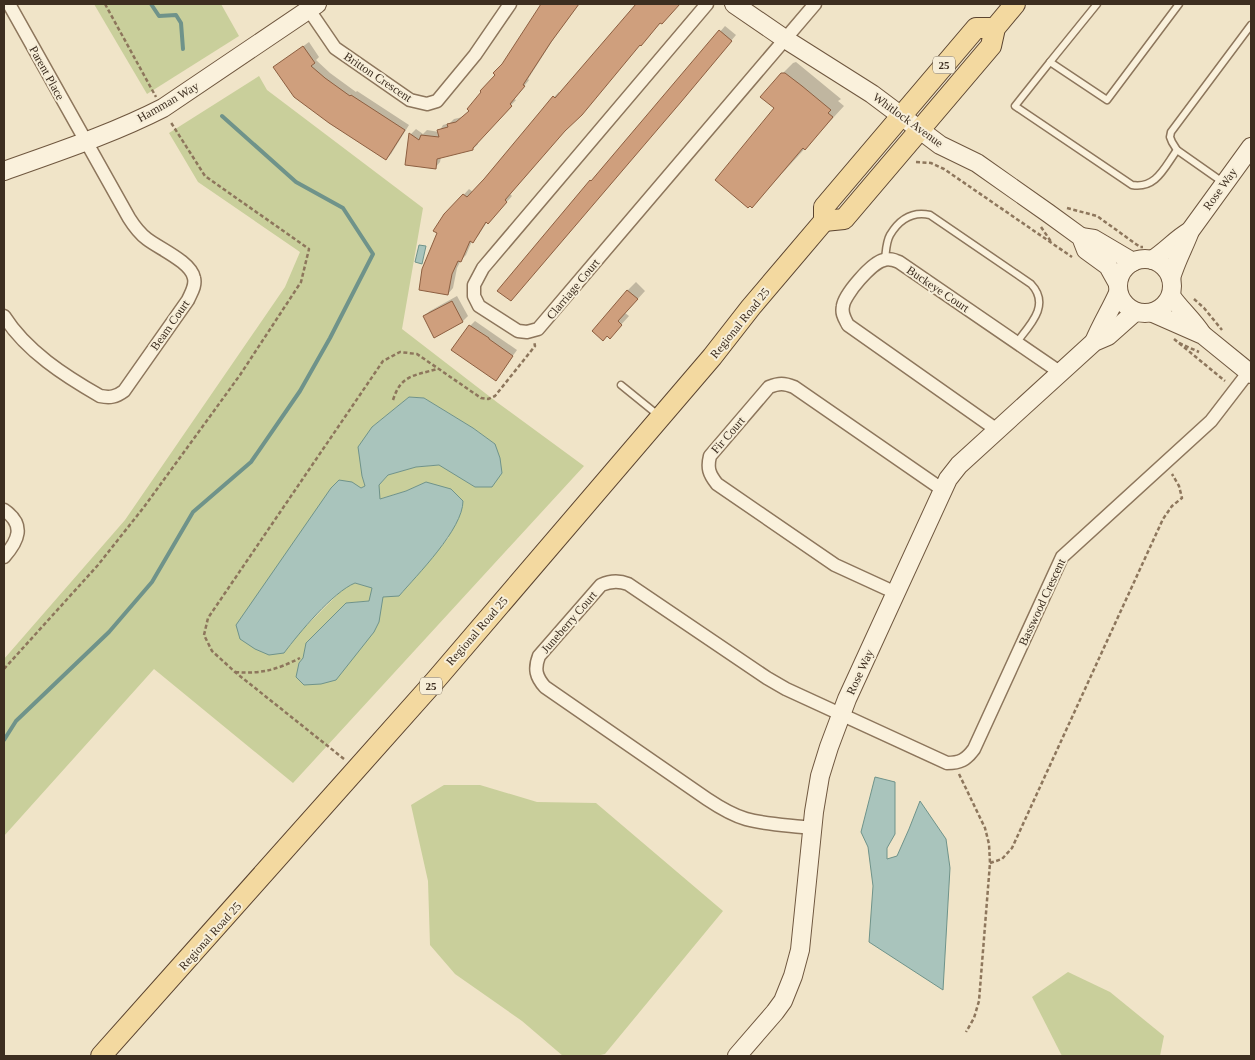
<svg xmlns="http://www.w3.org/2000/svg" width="1255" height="1060" viewBox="0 0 1255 1060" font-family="'Times New Roman',serif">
<rect width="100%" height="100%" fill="#f0e4c8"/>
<!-- green -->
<g fill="#c9cf9b" fill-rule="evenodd">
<polygon points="94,4 221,4 239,36 147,94"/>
<path d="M259 76 267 90 423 208 402 329 498 403 584 466 293 783 154 669 4 836V659L125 520 285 287 300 252 198 182 169 133ZM409 397 424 398 473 428 495 444 475 487 440 465 416 467 388 475 379 485V499L406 491 426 482 449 537 399 596H383L381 606 299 663 346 603 369 601 373 588 355 583 345 587 299 633 284 653 351 482 361 488 365 486 362 476 372 427Z"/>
<polygon points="444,785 480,785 537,802 596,803 723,911 605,1054 596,1056 563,1056 522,1021 455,974 430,945 428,881 411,805"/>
<polygon points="1068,972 1110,992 1164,1036 1160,1056 1062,1056 1032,997"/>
</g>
<!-- water -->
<g fill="#a9c4bc" stroke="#6f938a">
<polygon points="419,245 426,246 422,264 415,262"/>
<path d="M409 397 424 398 473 428 495 444 500 458 502 473 492 487H475L439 465 416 467 388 475 379 485 380 499 406 491 426 482 451 489 463 501C463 529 417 575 399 596L383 597 379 622 374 632 336 680 321 684 304 685 296 677 299 663 303 658 306 643 346 603 369 601 372 588 355 583C333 592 299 633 284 653L269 655 255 649 240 639 236 625 331 488 339 480 352 482 361 488 365 486 362 476 358 447 372 427Z"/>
<polygon points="875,777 895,782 895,834 887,848 887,859 897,856 909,829 920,801 946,839 950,868 943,990 869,942 873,886 868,847 861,832"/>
</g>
<!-- shadow -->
<g fill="#0003">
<polygon points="542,4 579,4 556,35 528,79 529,80 514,99 516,100 477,142 478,144 473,149 441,157 440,162 435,168 407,163 411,134 416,129 423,134 427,130 439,132 443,125 450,123 454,119 463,117 470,111 497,75"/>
<polygon points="638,4 679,4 640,44 510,194 512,196 493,217 487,222 478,236 472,241 466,255 461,260 457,268 453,288 448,294 445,215 469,189 473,192 554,97 559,92 561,94"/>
<polygon points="725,26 736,35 516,294 591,181"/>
<polygon points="309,42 319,57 316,60 330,73 356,92 357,91 409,125 391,154 386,159 275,67"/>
<polygon points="796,62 841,99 838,101 844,106 752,206 776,108 782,74 793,63"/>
<polygon points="636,282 645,291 625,313 629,316 610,337 628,290"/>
<polygon points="457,296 468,316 463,321 435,336 424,316 430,311"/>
<polygon points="475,321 517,350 496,379 470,326"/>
</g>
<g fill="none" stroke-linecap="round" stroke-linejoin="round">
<!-- stream -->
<g stroke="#6f938a" stroke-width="4">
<polyline points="151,4 159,16 176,15 181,23 183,49"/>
<polyline points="4,740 16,721 109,632 152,582 193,512 251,462 300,391 330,338 373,254 343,208 296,182 222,116"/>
</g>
</g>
<!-- building -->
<g fill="#cf9f7d" stroke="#8d5f41">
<polygon points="541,4 579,4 551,42 523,85 525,86 510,104 512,106 473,148 473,150 437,159 436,169 405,165 409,133 419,140 421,135 439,137 437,130 448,127 447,124 456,122 469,111 467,109 481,92 480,91 495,75 493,73 502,64"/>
<polygon points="636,4 680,4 662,24 660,23 641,46 640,45 582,115 565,131 505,200 507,202 488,224 486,222 473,243 470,241 461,262 458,261 452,274 448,295 419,290 422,269 437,233 433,231 444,214 463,194 467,197 484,179 539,113 553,96 555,98"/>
<polygon points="719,30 732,41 681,102 511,301 497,291 590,180 591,181"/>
<polygon points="303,46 315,63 311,66 325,78 350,96 351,95 405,130 386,160 329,123 294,97 273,67"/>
<polygon points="781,73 785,73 802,86 831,110 828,113 833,117 805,150 803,148 752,208 750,206 748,208 715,180 774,108 760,97"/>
<polygon points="627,290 638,299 618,321 622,325 610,339 607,336 603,341 592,331"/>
<polygon points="452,301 463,322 434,338 423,316"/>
<polygon points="469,325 489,338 489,339 513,356 496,381 451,350"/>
</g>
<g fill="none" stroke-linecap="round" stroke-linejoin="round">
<defs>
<g id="lane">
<polyline points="1097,4 1050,62 1107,100 1179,4"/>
<path d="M1050 62 1015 106 1132 185C1156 189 1164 168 1177 150"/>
<polyline points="1224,183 1177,150 1172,142 1170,137 1171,132 1251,25"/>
<path d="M885 259C886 252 886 242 890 235 899 220 912 211 930 215L1031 284C1051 305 1030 325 1016 343"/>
<polyline points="621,385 658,415"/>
</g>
<g id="street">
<polyline points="707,4 483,268 474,285 474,296 479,306 518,331 527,332 538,329 815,4"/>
<polyline points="309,10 335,48 348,57 410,100 427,104 437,101 475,55 510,4"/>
<path d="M4 316C26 351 65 376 100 396 110 398 116 397 124 391L188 300C191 293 196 286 194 278 191 262 160 249 147 239 139 233 134 226 129 218L9 4"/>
<path d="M997 430 848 325C845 319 841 314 843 306 844 295 872 262 884 260 889 258 894 260 899 262L1061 373"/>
<path d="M4 510C26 525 18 541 4 557"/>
<path d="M896 593 835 565 717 484C709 474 707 468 710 456L769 387C779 383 784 383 794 387L943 490"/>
<path d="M812 828C790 825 767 825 746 819 732 815 719 807 707 799L545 687C536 677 534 669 539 656L601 585C610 581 618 580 628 584L767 678 786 689 947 763C960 763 966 760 974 749L1062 557 1211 421 1251 369"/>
</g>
<g id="secondary">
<polyline points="734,4 785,39 872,94 940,145 977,163 1048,213 1081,237 1086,250 1108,266 1118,284"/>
<path d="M4 171C57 152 112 134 163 108L317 4"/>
<polyline points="1081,237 1094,239 1133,262"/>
<circle cx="1145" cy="286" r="27"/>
<path d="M1152 260C1166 251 1176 239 1190 231"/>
<path d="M1171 278C1176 261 1184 247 1190 231L1251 147"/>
<path d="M1171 296C1181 310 1193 320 1202 334"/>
<polyline points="1153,313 1203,335 1251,374"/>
<path d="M1094 342C1101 325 1111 309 1118 293"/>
<polyline points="737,1056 775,1012 783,1001 793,976 800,950 814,812 820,776 829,747 847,699 948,479 959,465 1094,342 1108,336 1135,312"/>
</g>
<g id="primary">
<polyline points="824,221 844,219 991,46 995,28 1015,4"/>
<polyline points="101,1056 434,682 712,357 751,307 824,221 824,207 976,28 995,28"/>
</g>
</defs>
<!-- lane casing -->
<use href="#lane" stroke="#8d765c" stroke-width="9"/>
<!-- street casing -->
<use href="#street" stroke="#8d765c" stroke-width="15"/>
<!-- secondary casing -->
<use href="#secondary" stroke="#6f573f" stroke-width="20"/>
<!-- primary casing -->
<use href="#primary" stroke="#5b4430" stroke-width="22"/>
<!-- path -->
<g stroke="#8d765c" stroke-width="2.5" stroke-dasharray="4 2.5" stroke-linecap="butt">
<polyline points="105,4 156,97"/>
<polyline points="916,162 931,163 944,169 1072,257"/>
<polyline points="1067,208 1097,216 1140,247 1143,247"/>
<polyline points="1041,227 1052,243"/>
<polyline points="1194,299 1204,308 1222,330"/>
<polyline points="1174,339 1225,381"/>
<polyline points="1179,343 1199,352"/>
<path d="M393 400C401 375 413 376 437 369"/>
<polyline points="4,669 98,565 144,507 240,375 301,282 309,249 205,176 170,121"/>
<path d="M235 672C262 674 276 670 300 658"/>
<polyline points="344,759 235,672 212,651 204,635 208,618 383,361 400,352 417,354 481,398 488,399 495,396 535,346 534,341"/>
<polyline points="959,774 985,828 989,844 990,863 979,1001 974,1018 966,1032"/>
<polyline points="990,863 1002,859 1012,848 1163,519 1172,506 1182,498 1179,486 1172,474"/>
</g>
<!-- lane -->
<use href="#lane" stroke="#faf1dc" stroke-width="6"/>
<!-- street -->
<use href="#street" stroke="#faf1dc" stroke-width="12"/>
<!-- secondary -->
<use href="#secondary" stroke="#faf1dc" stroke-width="18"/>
<!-- primary -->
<use href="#primary" stroke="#f3d9a0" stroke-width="20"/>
</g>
<g text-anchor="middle" stroke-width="4" stroke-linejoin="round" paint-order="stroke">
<!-- shield labels -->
<g fill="#f7eed8" stroke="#756857" stroke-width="1">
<rect x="933" y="56.5" width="22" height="17" rx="4"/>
<rect x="420" y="677.5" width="22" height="17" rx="4"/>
</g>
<g font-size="11" font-weight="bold" fill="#3d2e20">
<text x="944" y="69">25</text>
<text x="431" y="690">25</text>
</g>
<!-- street labels -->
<g font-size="12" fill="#3d2e20" stroke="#f7eed8">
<text transform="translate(47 73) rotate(61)" y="4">Parent Place</text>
<text transform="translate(378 77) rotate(34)" y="4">Britton Crescent</text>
<text transform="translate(168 102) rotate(-30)" y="4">Hamman Way</text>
<text transform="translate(908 120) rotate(36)" y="4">Whitlock Avenue</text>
<text transform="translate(1220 189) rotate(-54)" y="4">Rose Way</text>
<text transform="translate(573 289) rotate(-50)" y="4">Clarriage Court</text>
<text transform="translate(938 289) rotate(34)" y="4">Buckeye Court</text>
<text transform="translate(740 323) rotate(-51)" y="4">Regional Road 25</text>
<text transform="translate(170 325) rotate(-55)" y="4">Beam Court</text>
<text transform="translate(728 435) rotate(-49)" y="4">Fir Court</text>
<text transform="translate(1042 602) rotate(-65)" y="4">Basswood Crescent</text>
<text transform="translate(569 622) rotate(-49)" y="4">Juneberry Court</text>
<text transform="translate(477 631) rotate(-49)" y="4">Regional Road 25</text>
<text transform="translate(860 672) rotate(-65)" y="4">Rose Way</text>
<text transform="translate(210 936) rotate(-48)" y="4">Regional Road 25</text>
</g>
</g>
<!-- border -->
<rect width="1255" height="1060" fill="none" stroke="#3d2e20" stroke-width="10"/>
</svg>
